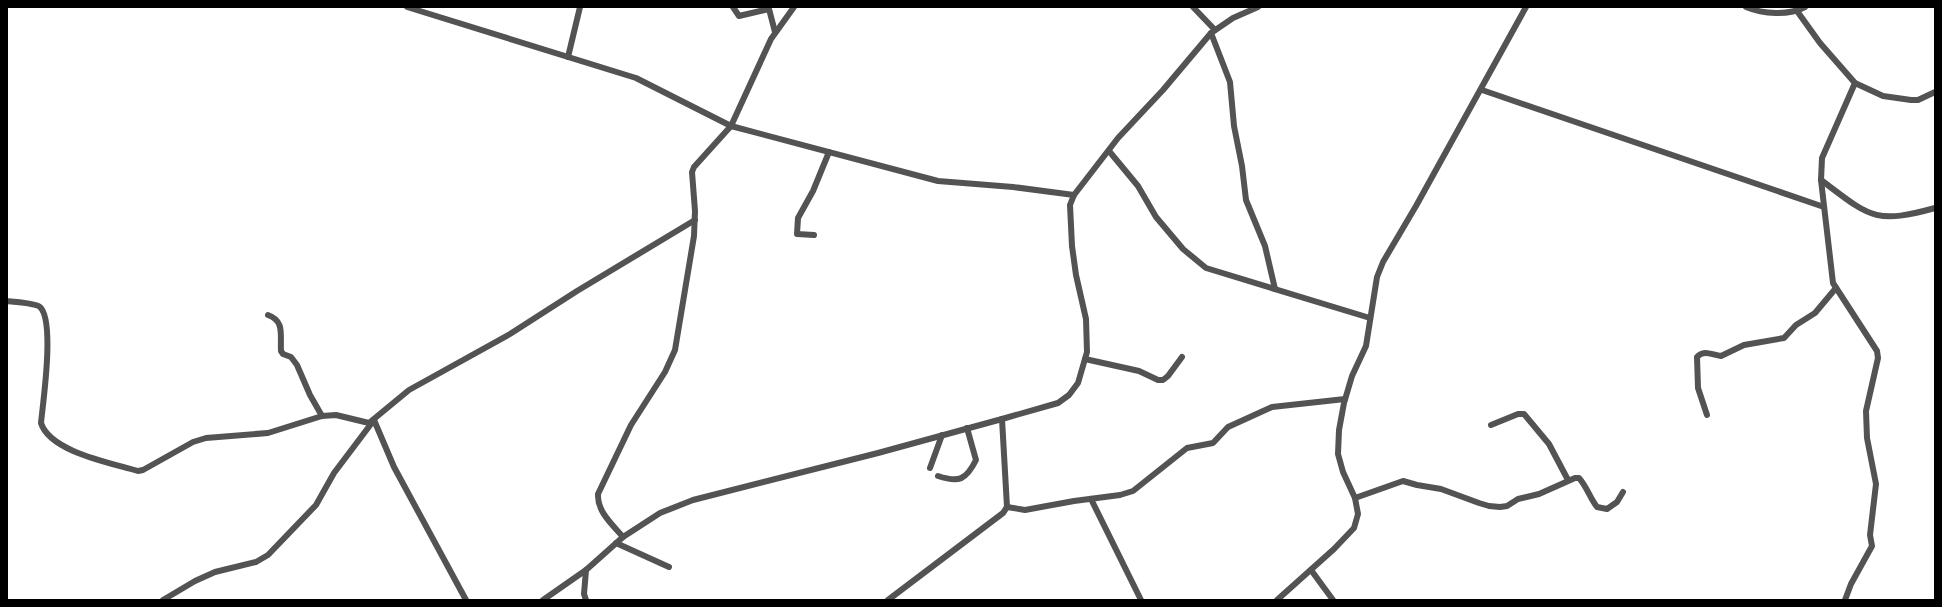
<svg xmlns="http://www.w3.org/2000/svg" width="1942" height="607" viewBox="0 0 1942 607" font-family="'Archivo Narrow',sans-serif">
<rect width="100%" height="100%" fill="#fff"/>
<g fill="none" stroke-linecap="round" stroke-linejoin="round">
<!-- minor -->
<g stroke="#535353" stroke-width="6">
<polyline points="407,7 636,78 731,126 938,181 1013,187 1074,195"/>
<polyline points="733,7 739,16 769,9 775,32"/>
<polyline points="1193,7 1215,30"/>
<path d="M1746 7C1763 14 1788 16 1805 7"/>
<polyline points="1797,11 1820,43 1855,83 1883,96 1911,100 1918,100 1935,92"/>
<polyline points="1211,33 1230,82 1234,126 1242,166 1246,200 1265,246 1275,289"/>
<polyline points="568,57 580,7"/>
<polyline points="1482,90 1824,207"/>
<polyline points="1109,151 1138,186 1156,217 1183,249 1206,268 1370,318"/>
<path d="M1821 180C1869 216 1874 225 1935 208"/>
<polyline points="814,235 797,234 798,218 813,191 829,152"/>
<path d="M7 301C14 302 36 303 40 307 55 321 43 402 41 423 50 452 112 463 138 471L143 470 193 442 206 438 268 433 322 416 336 415 369 423 409 390 510 334 577 291 695 220"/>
<path d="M268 315C285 321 280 335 281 351L283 354 291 357 297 365 310 395 322 416"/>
<polyline points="1085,359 1139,371 1158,380 1163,380 1168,376 1182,357"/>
<path d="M1707 415 1698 388 1697 357C1704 349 1712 355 1721 356L1744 345 1784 338 1796 325 1815 313 1836 288"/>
<polyline points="1491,425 1518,414 1524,414 1549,444 1568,480"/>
<polyline points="930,468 942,435"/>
<path d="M938 476C959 483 966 480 976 460L967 428"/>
<path d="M1355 498 1403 481 1417 485 1441 489 1479 503 1489 506 1500 507 1507 506 1518 499 1539 494 1575 478H1579C1587 487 1590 498 1597 507L1607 509 1617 502 1623 492"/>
<polyline points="1091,499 1141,600"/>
<polyline points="1007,507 1025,510 1074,501 1120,495 1133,491 1187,448 1213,443 1228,427 1272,407 1345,399"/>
<path d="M623 537C613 525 597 512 598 494L631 425 665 372 675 350 694 236 695 211 692 172 694 167 731 126 771 39 794 7"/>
<polyline points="616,543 669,567"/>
<polyline points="586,570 584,594 586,600"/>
<polyline points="1311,570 1333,600"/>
<polyline points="163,600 195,581 215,572 256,562 268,555 316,505 334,473 374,420 394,467 466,600"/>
<polyline points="543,600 586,570 623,537 660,513 693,500 878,453 1002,419 1058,403 1069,395 1078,383 1087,352 1086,319 1076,275 1072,246 1070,205 1074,195 1118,138 1163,90 1211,33 1233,18 1258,7"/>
<polyline points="888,600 1003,513 1007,507 1002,419"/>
<polyline points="1277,600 1334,549 1354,528 1358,514 1355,498 1343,472 1338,454 1339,430 1344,403 1352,376 1366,346 1377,277 1383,262 1416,206 1526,7"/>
<polyline points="1845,600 1851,584 1872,546 1870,535 1876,484 1867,438 1866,411 1878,358 1877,351 1833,283 1821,180 1822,158 1855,83"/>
</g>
</g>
<!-- border -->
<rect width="1942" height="607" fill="none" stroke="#000000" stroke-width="16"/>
</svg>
